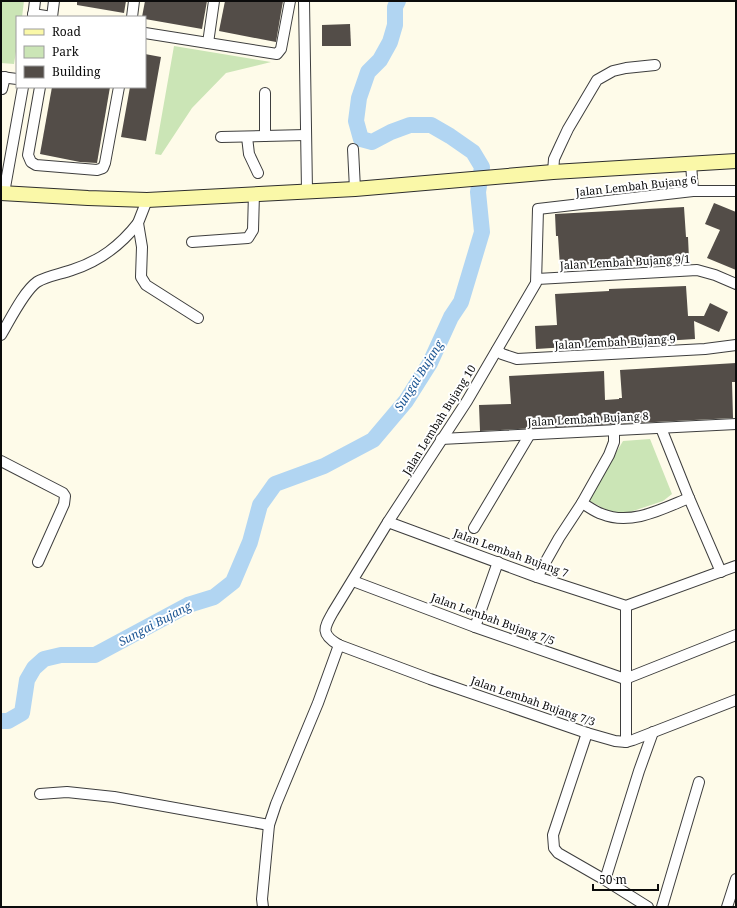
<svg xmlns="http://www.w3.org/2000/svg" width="737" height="908" viewBox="0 0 737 908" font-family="'Noto Serif',serif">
<rect width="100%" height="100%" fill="#fefbe9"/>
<!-- green -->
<g fill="#cbe5b6">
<polygon points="1,1 24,1 22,17 17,17 17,45 14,64 1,63"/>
<polygon points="174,46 271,62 226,73 192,108 161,155 155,154"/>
<polygon points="650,439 672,494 663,501 618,516 588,500 623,441"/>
</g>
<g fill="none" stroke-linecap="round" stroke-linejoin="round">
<!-- river -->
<polyline stroke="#b1d5f2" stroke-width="16" points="1,721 8,721 22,713 27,680 34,668 44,659 61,655 95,655 188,605 214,597 233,582 250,542 260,505 275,484 324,466 373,440 406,401 430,363 451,317 461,302 482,232 478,192 482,167 473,152 450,136 431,125 410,125 391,132 372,142 361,139 356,121 359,98 368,72 380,60 390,42 395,25 395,7 398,1"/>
</g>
<!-- building -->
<g fill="#534d48">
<polygon points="77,1 126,1 124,13 77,5"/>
<polygon points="145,1 207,1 202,29 145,19 145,17 142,17"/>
<polygon points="225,1 283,1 276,42 219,31"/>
<polygon points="350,24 351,46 322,46 322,25"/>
<polygon points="145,54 161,57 146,141 121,137 130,87 145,87"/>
<polygon points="52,87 110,87 97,163 80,162 40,154"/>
<polygon points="714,203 736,212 736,270 707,258 720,230 705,224"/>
<polygon points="684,207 686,237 688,237 689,259 560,266 558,236 556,236 555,214"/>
<polygon points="686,286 688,316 704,316 710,303 728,312 719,332 694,321 695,339 536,349 535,326 557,325 555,294 609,291 609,289"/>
<polygon points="736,363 736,382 732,382 733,418 480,431 479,405 511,404 509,376 604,371 605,400 619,399 619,398 622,398 620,370"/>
</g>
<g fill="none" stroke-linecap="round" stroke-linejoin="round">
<defs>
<g id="street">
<polyline points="304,1 307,191"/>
<polyline points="33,14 52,17"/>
<polyline points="33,17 35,1"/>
<polyline points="52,17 54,1"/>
<polyline points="132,17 134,1"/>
<polyline points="145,33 277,54 281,49 290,1"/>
<polyline points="208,43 214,1"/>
<polyline points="1,77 17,79"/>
<polyline points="40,87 28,155 31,162 36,165 97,170 103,168 105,163 119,87"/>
<polyline points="2,89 5,77"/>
<polyline points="265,93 265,136"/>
<polyline points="221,137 306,135"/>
<polyline points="247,137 249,154 258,173"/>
<polyline points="353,149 355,189"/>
<polyline points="691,164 693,191"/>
<polyline points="553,172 554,159 560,146 568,129 597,80 613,71 626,68 655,65"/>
<path d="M736 191H693L538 209 536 283 467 401 388 522 333 612C324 628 320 634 339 645L430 679 587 733 615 741 626 742 633 740 736 700"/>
<polyline points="4,193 23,87"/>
<polyline points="147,200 138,223 142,247 141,277 146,285 198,318"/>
<polyline points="192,242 248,238 253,230 254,193"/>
<polyline points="537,279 697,270 715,275 736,284"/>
<path d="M1 335C10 320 24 291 37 282 47 276 61 274 72 270 100 261 120 246 138 223"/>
<polyline points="497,350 502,354 517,359 705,349 736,345"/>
<polyline points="661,428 689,498 721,572"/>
<polyline points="441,439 736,424"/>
<polyline points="1,461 63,493 65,496 64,504 38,562"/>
<path d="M582 503C589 507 595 512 602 514 631 526 662 509 689 498"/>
<polyline points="388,522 537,577 626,606 736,566"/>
<polyline points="474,528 530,434"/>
<polyline points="537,577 559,538 582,503 609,455 614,442 614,430"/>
<polyline points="353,581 475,627 625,679 736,635"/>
<polyline points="475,627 498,562"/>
<polyline points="587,733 553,835 554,848 558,853 605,880 648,907"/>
<polyline points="626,742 626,606"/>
<polyline points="40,794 67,792 114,797 269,825"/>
<polyline points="605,880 639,771 653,732"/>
<polyline points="263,907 262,899 269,825 276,804 318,703 339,645"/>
<polyline points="662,907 699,782"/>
<polyline points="727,907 736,879"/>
</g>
<polyline id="secondary" points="1,193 88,198 147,200 355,189 553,172 736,161"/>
</defs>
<!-- street casing -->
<use href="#street" stroke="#3e3e3e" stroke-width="12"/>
<!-- secondary casing -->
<use href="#secondary" stroke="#2d2d2d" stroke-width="16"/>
<!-- street -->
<use href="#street" stroke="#fff" stroke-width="10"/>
<!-- secondary -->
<use href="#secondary" stroke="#faf8a8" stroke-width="14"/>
</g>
<g text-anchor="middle" stroke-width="4" stroke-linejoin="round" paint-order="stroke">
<!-- street labels -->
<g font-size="11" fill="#0b0b0b" stroke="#fff">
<text transform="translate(636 186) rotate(-6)" y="4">Jalan Lembah Bujang 6</text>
<text transform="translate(625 262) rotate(-3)" y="4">Jalan Lembah Bujang 9/1</text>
<text transform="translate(615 342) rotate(-3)" y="4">Jalan Lembah Bujang 9</text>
<text transform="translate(588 419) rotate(-3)" y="4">Jalan Lembah Bujang 8</text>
<text transform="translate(439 420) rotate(-58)" y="4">Jalan Lembah Bujang 10</text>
<text transform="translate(511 553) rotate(20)" y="4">Jalan Lembah Bujang 7</text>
<text transform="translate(493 619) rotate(20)" y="4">Jalan Lembah Bujang 7/5</text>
<text transform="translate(533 701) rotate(19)" y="4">Jalan Lembah Bujang 7/3</text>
</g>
<!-- water labels -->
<g font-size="12" font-style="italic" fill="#1c5694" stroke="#fff">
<text transform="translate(419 376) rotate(-58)" y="4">Sungai Bujang</text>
<text transform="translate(155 624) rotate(-28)" y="4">Sungai Bujang</text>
</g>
</g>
<!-- border -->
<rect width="737" height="908" fill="none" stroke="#0b0b0b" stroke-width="4"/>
<!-- legend -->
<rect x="16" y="16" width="130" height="72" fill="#ffffff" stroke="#9d9d9d"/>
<rect x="24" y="29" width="20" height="6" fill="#faf8a8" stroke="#9d9d9d"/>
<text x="52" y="36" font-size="12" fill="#0b0b0b">Road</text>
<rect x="24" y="46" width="20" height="12" fill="#cbe5b6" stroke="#9d9d9d"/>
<text x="52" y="56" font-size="12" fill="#0b0b0b">Park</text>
<rect x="24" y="66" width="20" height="12" fill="#534d48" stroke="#9d9d9d"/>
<text x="52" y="76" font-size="12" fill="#0b0b0b">Building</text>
<!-- scale -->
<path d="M593 884v6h65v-6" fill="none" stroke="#0b0b0b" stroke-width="2"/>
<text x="599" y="884" font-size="12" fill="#0b0b0b" stroke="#ffffff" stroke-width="3" paint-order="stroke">50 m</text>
</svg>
